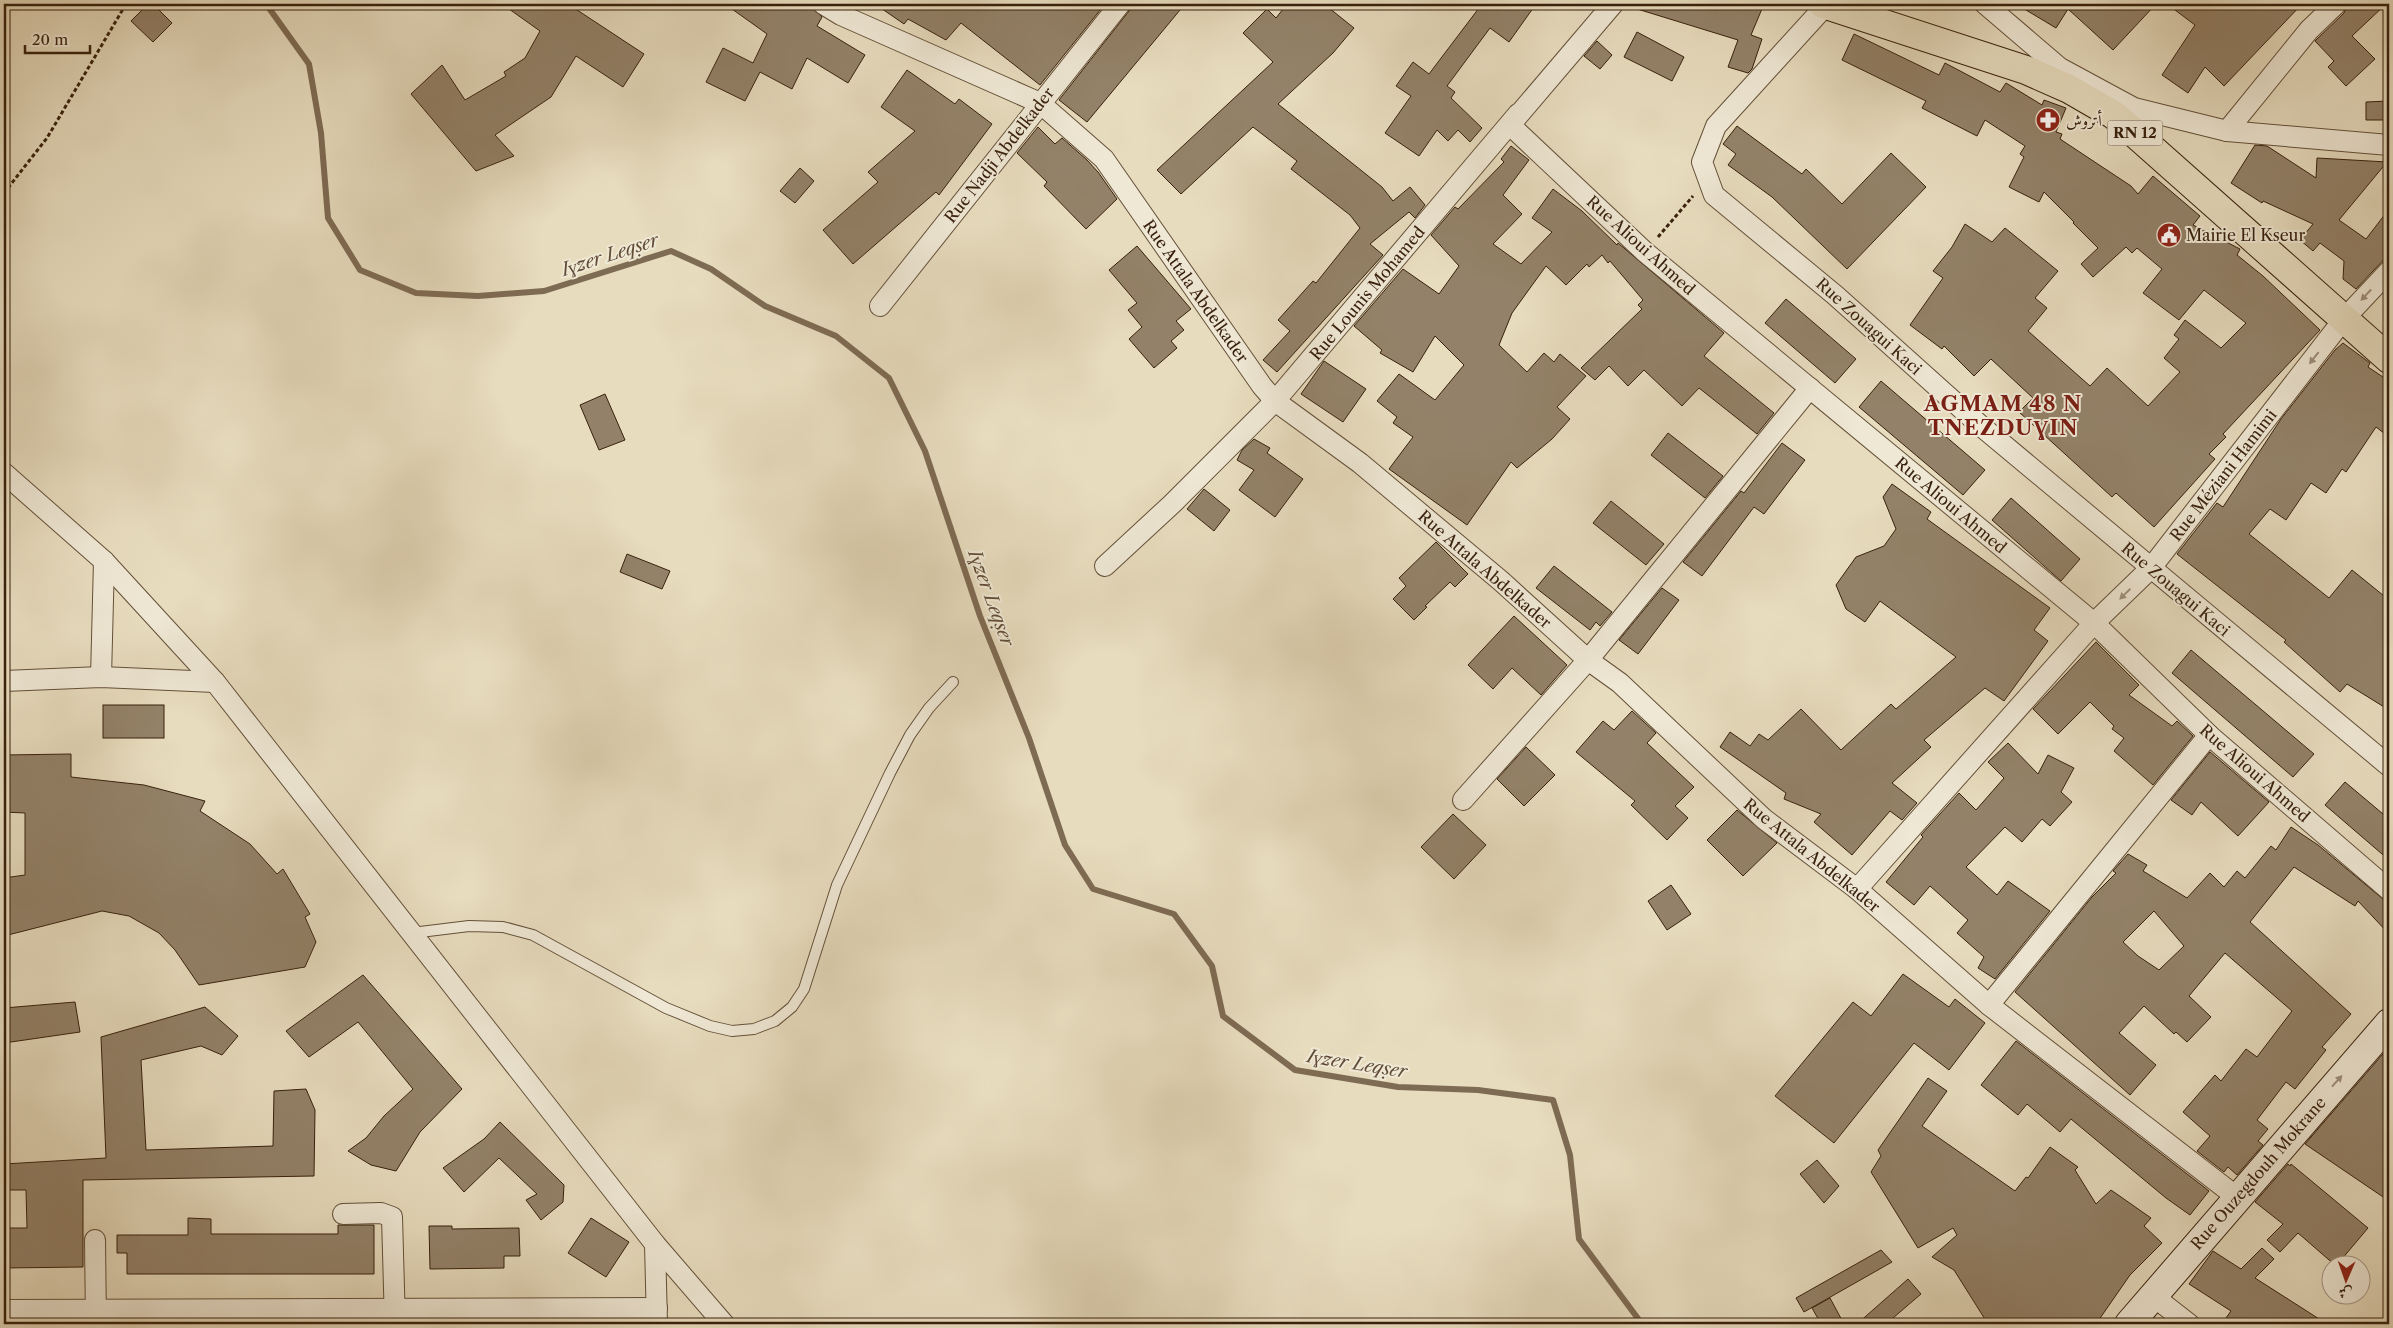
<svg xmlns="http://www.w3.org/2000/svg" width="2393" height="1328" viewBox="0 0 2393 1328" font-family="'Libre Caslon Text',Amiri,serif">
<rect width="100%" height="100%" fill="#e7dcbe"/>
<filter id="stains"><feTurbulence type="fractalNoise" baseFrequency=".004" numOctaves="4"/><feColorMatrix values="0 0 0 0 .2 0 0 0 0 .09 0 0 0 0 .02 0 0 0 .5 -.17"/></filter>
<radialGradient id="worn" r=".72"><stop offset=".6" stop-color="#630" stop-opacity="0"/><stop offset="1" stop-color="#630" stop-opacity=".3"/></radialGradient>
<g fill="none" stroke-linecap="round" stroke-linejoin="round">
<!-- stream -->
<polyline stroke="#7e6b53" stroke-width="6" points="266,4 309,64 321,133 328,218 360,270 416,293 478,296 544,291 671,251 711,269 765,306 836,336 889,378 925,451 980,616 1029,738 1065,845 1093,889 1174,914 1212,966 1223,1016 1295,1070 1398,1087 1478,1090 1553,1100 1570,1155 1579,1239 1642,1324"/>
</g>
<!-- building -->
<g fill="#938269" stroke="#38210d" fill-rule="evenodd">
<polygon points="148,4 153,4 172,23 153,42 131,21"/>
<polygon points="502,4 568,4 644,54 623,87 576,56 551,97 495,135 514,156 476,171 411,94 442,65 465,100 506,76 504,72 525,58 540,31"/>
<polygon points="725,4 809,4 822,17 817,26 865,55 848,83 807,58 792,89 760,72 745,101 706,82 723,48 753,63 767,34"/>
<polygon points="875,4 1105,4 1040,85 961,23 946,40 908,19 904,24"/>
<polygon points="1132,4 1185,4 1087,122 1059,100 1129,11"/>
<polygon points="1287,4 1324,4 1354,28 1333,53 1278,104 1382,187 1393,201 1410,187 1425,205 1415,218 1409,212 1370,244 1383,255 1277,372 1263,360 1290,331 1278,320 1313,281 1316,283 1360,228 1350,215 1291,169 1297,161 1253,127 1181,194 1157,170 1273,62 1243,33 1267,9 1276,18"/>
<polygon points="1482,4 1536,4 1509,42 1490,28 1447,86 1455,92 1451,98 1482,128 1470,142 1458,130 1448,141 1437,130 1419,156 1385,133 1411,96 1396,86 1413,62 1429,74"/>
<polygon points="1635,4 1695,4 1716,10 1719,4 1764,4 1751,35 1762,39 1752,69 1748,73 1728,67 1738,40 1634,8"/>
<polygon points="2016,4 2156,4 2113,50 2068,9 2056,28"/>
<polygon points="2167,4 2302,4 2224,86 2205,67 2188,93 2162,75 2195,25"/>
<polygon points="2348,4 2386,4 2352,36 2375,59 2346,86 2328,67 2334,61 2315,41 2344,13"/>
<polygon points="1637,32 1684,57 1672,81 1624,57"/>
<polygon points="1854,34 1939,75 1945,63 2000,92 2006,83 2042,105 2044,100 2066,108 2056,132 2062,134 2060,139 2131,186 2138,194 2153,176 2200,216 2193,225 2240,249 2237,255 2263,276 2320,330 2223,434 2226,437 2209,454 2215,459 2154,527 2116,493 2112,497 2019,412 2033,398 1991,359 1974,376 1944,346 1942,349 1910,325 1943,278 1933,271 1952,247 1965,224 1992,242 2005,228 2058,271 2035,298 2047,308 2028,331 2090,386 2107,368 2148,406 2180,372 2164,358 2179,339 2174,335 2185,320 2221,348 2246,323 2204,290 2179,320 2143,293 2162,269 2137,248 2132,253 2126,247 2093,277 2081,264 2098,248 2073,223 2074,222 2044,192 2039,202 2009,187 2024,157 2020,154 2025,146 1985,120 1977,136 1922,108 1926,101 1842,60"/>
<polygon points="1597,41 1612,55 1600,69 1584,56"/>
<polygon points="907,70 955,104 959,99 992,124 939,195 936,192 853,264 823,230 878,182 868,172 915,131 881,107"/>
<polygon points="2389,101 2389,120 2366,120 2366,102"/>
<polygon points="1737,126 1802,174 1806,169 1842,204 1891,153 1926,187 1847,269 1772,197 1728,165 1736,154 1723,144"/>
<polygon points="1038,127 1055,144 1062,138 1087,160 1098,172 1117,199 1086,229 1044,186 1047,182 1017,153"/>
<polygon points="2255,145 2267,146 2316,178 2317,158 2387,162 2339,220 2366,239 2389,209 2389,254 2356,289 2343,279 2344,261 2320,243 2313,251 2300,240 2313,224 2263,201 2262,203 2231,183"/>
<polygon points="1511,146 1529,160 1503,195 1522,214 1493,244 1521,264 1552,232 1532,218 1553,189 1582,211 1617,245 1618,243 1724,333 1704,356 1774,413 1757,434 1699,388 1682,406 1644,370 1628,386 1609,366 1595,380 1581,368 1642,309 1638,305 1643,300 1610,261 1608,263 1602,255 1589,267 1587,264 1566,285 1546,266 1512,313 1499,345 1527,372 1544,353 1554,362 1560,354 1586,376 1557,407 1570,419 1552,439 1517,468 1511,462 1467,525 1389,469 1413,437 1393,423 1397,417 1377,401 1399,374 1435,400 1464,365 1435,336 1413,372 1380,353 1382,350 1354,326 1403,269 1439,294 1459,266 1431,235 1455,207 1458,209 1504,162 1501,159"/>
<polygon points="800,168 814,181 795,203 780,191"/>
<polygon points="1137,246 1191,309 1176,321 1184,330 1171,341 1177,348 1154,368 1129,339 1142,327 1128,310 1137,303 1109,270"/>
<polygon points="1786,299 1856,359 1835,383 1765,323"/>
<polygon points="2343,343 2370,363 2368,367 2389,381 2389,437 2376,427 2346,472 2342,469 2326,493 2311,483 2286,520 2270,509 2249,534 2329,598 2352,570 2389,600 2389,710 2347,684 2340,692 2284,642 2286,640 2177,554 2217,503 2223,507 2281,419 2335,350"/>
<polygon points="1324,361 1366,389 1343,422 1301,394"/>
<polygon points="1881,381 1985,470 1963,495 1859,407"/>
<polygon points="605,394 625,440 599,450 580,405"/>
<polygon points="1668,433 1723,476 1705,498 1651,455"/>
<polygon points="1254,439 1270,448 1267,453 1303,479 1275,517 1239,490 1254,470 1237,460 1242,450"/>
<polygon points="1782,443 1805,460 1764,514 1754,507 1702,576 1683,562 1741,491 1744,493"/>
<polygon points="1892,484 1931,512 1927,519 2050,608 2034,630 2048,641 2004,701 1985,688 1924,740 1931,747 1892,783 1917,803 1902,820 1890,811 1852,855 1814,822 1821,814 1784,799 1786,793 1720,747 1730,732 1750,746 1759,734 1768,740 1801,709 1841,750 1891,704 1896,709 1956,657 1880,601 1865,622 1846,609 1836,585 1856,557 1884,546 1896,529 1883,497"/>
<polygon points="1204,489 1230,510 1214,531 1187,509"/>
<polygon points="2011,498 2080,559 2061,581 1992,520"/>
<polygon points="1611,501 1664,544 1646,565 1593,523"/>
<polygon points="1436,542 1468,574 1455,587 1450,582 1425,606 1427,607 1414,620 1393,599 1406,586 1399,578"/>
<polygon points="627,554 670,571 662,589 620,572"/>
<polygon points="1554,566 1612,612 1600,626 1596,622 1590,630 1536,588"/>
<polygon points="1662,588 1679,600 1638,654 1619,640"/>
<polygon points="1514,616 1567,665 1541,695 1512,668 1493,689 1468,665"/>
<polygon points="2096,642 2139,685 2129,695 2172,726 2177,721 2193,736 2153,785 2114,751 2124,738 2112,729 2114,726 2090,702 2058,734 2033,709"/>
<polygon points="2191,650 2314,754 2293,777 2172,673"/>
<rect x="103" y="705" width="61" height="33"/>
<polygon points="1632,711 1656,733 1647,743 1694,787 1675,806 1688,818 1667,840 1631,805 1635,801 1576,752 1603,721 1614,730"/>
<polygon points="2008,743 2038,774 2048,755 2074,768 2061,792 2072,802 2050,826 2042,819 2022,842 2005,827 1966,867 1997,895 2008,881 2050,911 1995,979 1978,968 1984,957 1957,933 1968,920 1930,886 1914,905 1886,882 1923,837 1921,835 1959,793 1976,810 2004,778 1988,762"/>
<polygon points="1526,747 1555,775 1524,806 1497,779"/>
<polygon points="2210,752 2269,802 2238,836 2201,802 2192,815 2171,800"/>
<polygon points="71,754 71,777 144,785 205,801 200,811 250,844 277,874 283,869 310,914 305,917 316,942 305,967 199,985 175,950 159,933 129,916 102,911 4,936 4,878 25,875 25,813 4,812 4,755"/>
<polygon points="2345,782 2389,819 2389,860 2325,805"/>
<polygon points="1737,810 1777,843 1743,876 1707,840"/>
<polygon points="1453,814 1486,845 1454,879 1421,847"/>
<path d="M2291 827 2318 845 2389 904V934L2358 901 2355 906 2294 867 2250 922 2351 1014 2322 1047 2326 1050 2295 1089 2286 1082 2257 1120 2268 1129 2258 1141 2263 1145 2237 1175 2228 1167 2224 1172 2197 1151 2210 1136 2183 1112 2215 1075 2221 1081 2246 1049 2257 1057 2292 1011 2225 953 2189 996 2211 1017 2187 1042 2176 1032 2174 1034 2144 1006 2119 1033 2156 1065 2130 1095 2015 992 2092 897 2116 873 2113 871 2128 854 2147 865 2143 871 2187 898 2210 873 2224 887 2237 871 2245 878 2271 846 2276 850ZM2154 911 2184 946 2159 970 2138 956 2123 942Z"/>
<polygon points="1671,885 1691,914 1667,930 1648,901"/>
<polygon points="1903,974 1949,1007 1955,999 1985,1023 1949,1070 1914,1043 1834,1143 1775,1096 1853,1002 1871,1016"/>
<polygon points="363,975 462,1089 420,1132 396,1171 371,1165 348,1151 366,1138 384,1116 413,1089 358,1022 309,1057 286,1031"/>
<polygon points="75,1002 80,1032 4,1043 4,1008"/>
<polygon points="205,1007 238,1036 222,1055 201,1046 141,1060 146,1150 273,1146 274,1091 306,1089 315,1110 314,1176 83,1180 83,1267 4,1268 4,1228 27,1228 26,1190 4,1190 4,1164 106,1158 101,1037"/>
<polygon points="2016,1041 2209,1191 2190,1215 2166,1198 2071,1119 2060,1132 2027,1104 2018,1115 1981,1085"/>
<polygon points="2389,1047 2389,1201 2305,1144"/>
<polygon points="1928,1078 1947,1091 1922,1126 2015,1191 2026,1177 2028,1178 2050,1147 2078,1167 2075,1170 2096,1204 2111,1190 2151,1218 2144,1226 2162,1243 2130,1275 2096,1324 1988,1324 1954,1270 1932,1257 1957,1235 1953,1228 1918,1248 1871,1172 1881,1156 1878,1150"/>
<polygon points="500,1122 564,1185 563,1202 541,1220 526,1200 537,1194 499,1158 464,1192 443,1168 484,1139"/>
<polygon points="1817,1160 1839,1186 1824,1203 1800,1174"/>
<polygon points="2288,1164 2290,1166 2291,1164 2368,1228 2336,1266 2298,1233 2280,1252 2267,1240 2283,1224 2255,1202"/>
<polygon points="188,1218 211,1219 211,1234 338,1234 338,1225 374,1225 374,1274 127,1274 127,1253 117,1253 117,1235 188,1235"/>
<polygon points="591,1218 629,1242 606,1277 568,1253"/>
<polygon points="429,1226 452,1226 452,1229 519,1228 520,1256 504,1256 504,1268 430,1269"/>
<polygon points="2262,1248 2274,1259 2255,1278 2327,1324 2236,1324 2226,1318 2231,1311 2189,1284 2213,1251 2241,1269"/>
<polygon points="1881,1250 1892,1262 1804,1312 1796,1298"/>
<polygon points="1908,1279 1921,1294 1886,1324 1857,1324"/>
<polygon points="1830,1298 1844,1324 1821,1324 1812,1308"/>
</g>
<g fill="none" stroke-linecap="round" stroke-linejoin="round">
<defs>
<polyline id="service" points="412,933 469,926 503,927 533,935 666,1008 710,1026 732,1031 754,1029 775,1021 792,1007 804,989 837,885 890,773 910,735 929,708 953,682"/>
<g id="minor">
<polyline points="823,4 841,15 1040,103 1104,159 1262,386 1275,401 1360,463 1501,581 1588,660 1620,683 1764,819 1857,889 1989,1005 2238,1198"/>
<polyline points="1613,4 1510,125 1645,252 2094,623 2209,735 2389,890"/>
<polyline points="1827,4 1716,126 1702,162 1714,195 1835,295 1981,426 2389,766"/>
<polyline points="1985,4 2060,68 2134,108 2227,131 2389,145"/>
<polyline points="2227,131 2309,30 2336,4"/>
<polyline points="880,306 1120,4"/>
<polyline points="4,473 104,561 215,682 655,1244 724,1324"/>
<polyline points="1105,566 1172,504 1275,401 1518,114"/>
<polyline points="101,677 104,561"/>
<polyline points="4,681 101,677 215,682"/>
<polyline points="1463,800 1588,660 1810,388"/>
<polyline points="1857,889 2094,623 2151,568 2343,320 2389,271"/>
<polyline points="1989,1005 2209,735"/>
<polyline points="343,1214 381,1213 392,1217 395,1324"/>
<polyline points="95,1240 96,1324"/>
<polyline points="655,1244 657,1324"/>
<polyline points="2153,1296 2189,1324"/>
<polyline points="4,1310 657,1308"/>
</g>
<polyline id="secondary" points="2129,1324 2389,1023"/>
<polyline id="primary" points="1823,4 2026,70 2069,89 2114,115 2389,359"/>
</defs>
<!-- service casing -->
<use href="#service" stroke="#645039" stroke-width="12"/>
<!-- minor casing -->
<use href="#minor" stroke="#645039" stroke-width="22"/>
<!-- secondary casing -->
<use href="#secondary" stroke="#38210d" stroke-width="30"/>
<!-- primary casing -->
<use href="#primary" stroke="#38210d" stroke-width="30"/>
<!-- path -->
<g stroke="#38210d" stroke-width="3" stroke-dasharray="4 2.5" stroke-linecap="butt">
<polyline points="4,193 47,138 126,4"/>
<polyline points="1658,237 1693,196"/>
</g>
<!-- service -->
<use href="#service" stroke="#efe8d5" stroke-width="10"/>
<!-- minor -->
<use href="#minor" stroke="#efe8d5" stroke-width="20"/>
<!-- secondary -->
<use href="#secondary" stroke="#efe8d5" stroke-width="28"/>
<!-- primary -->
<use href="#primary" stroke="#e7dcbe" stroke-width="28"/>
</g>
<!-- one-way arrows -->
<defs><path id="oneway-solid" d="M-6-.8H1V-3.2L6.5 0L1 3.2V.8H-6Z" transform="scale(1.25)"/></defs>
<g fill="#9d8e7b">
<use href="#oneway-solid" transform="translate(2366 295) rotate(133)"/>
<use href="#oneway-solid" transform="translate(2314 358) rotate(128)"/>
<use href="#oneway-solid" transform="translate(2125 594) rotate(136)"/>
<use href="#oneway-solid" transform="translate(2337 1081) rotate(-48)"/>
</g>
<!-- icons -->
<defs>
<symbol id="pharmacy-disc" viewBox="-11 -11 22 22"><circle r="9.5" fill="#8f2418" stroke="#efe8d5"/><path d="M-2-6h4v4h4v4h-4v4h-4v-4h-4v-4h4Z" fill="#fff"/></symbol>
<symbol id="civic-disc" viewBox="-11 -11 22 22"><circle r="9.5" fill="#8f2418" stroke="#efe8d5"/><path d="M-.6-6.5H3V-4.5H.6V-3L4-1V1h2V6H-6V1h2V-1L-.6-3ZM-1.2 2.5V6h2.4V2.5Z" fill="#fff"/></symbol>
</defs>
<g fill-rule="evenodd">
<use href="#pharmacy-disc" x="2034" y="106" width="28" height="28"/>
<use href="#civic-disc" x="2155" y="221" width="28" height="28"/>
</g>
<g text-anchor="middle" stroke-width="4" stroke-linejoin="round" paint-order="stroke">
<!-- shield labels -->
<rect fill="#efe8d5" stroke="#6f5d49" stroke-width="1" x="2107.5" y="120.5" width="55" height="25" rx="4"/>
<g font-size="15" font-weight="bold" fill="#38210d">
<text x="2135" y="138">RN 12</text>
</g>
<!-- poi labels -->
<g font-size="16" fill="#38210d" stroke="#efe8d5" text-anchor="start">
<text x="2066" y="126">أتروش</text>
<text x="2186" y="241">Mairie El Kseur</text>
</g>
<!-- street labels -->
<g font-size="16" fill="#38210d" stroke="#efe8d5">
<text transform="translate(999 155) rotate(-52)" y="6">Rue Nadji Abdelkader</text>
<text transform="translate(1641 245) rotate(42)" y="6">Rue Alioui Ahmed</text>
<text transform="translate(1196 291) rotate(55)" y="6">Rue Attala Abdelkader</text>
<text transform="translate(1367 293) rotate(-50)" y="6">Rue Lounis Mohamed</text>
<text transform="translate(1869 326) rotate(42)" y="6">Rue Zouagui Kaci</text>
<text transform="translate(2223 475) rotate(-52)" y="6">Rue Méziani Hamimi</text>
<text transform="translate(1951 505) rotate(40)" y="6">Rue Alioui Ahmed</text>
<text transform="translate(1485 569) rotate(41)" y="6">Rue Attala Abdelkader</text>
<text transform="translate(2176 589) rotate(40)" y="6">Rue Zouagui Kaci</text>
<text transform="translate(2255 773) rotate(41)" y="6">Rue Alioui Ahmed</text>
<text transform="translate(1812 855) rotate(39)" y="6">Rue Attala Abdelkader</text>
<text transform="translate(2258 1173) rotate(-49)" y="6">Rue Ouzegdouh Mokrane</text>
</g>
<!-- water labels -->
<g font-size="18" font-style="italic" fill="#614c36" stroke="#efe8d5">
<text transform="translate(610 255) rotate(-18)" y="6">Iɣzer Leqṣer</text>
<text transform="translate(991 598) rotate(70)" y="6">Iɣzer Leqṣer</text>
<text transform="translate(1357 1064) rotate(9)" y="6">Iɣzer Leqṣer</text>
</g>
<!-- district labels -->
<g font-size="21" font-weight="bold" letter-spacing="1" fill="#7a1f14" stroke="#efe8d5">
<text x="2003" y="411">AGMAM 48 N<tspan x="2003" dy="24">TNEZDUƔIN</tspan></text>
</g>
</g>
<!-- margin -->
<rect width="2393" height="1328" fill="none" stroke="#e7dcbe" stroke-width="20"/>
<rect x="5" y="5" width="2383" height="1318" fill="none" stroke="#38210d" stroke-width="2.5"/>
<rect x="10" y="10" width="2373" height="1308" fill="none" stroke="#38210d"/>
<!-- north arrow -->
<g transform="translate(2346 1280) rotate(182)"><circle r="24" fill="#efe8d5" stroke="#a69885"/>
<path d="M0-4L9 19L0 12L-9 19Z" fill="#8f2418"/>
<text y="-8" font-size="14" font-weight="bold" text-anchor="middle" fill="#38210d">ش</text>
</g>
<!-- scale -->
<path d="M25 45v8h65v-8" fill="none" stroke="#38210d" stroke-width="2.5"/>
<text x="32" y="45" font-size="15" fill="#38210d" stroke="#efe8d5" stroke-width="4" paint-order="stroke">20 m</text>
<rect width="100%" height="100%" filter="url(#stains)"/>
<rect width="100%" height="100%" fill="url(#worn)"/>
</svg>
